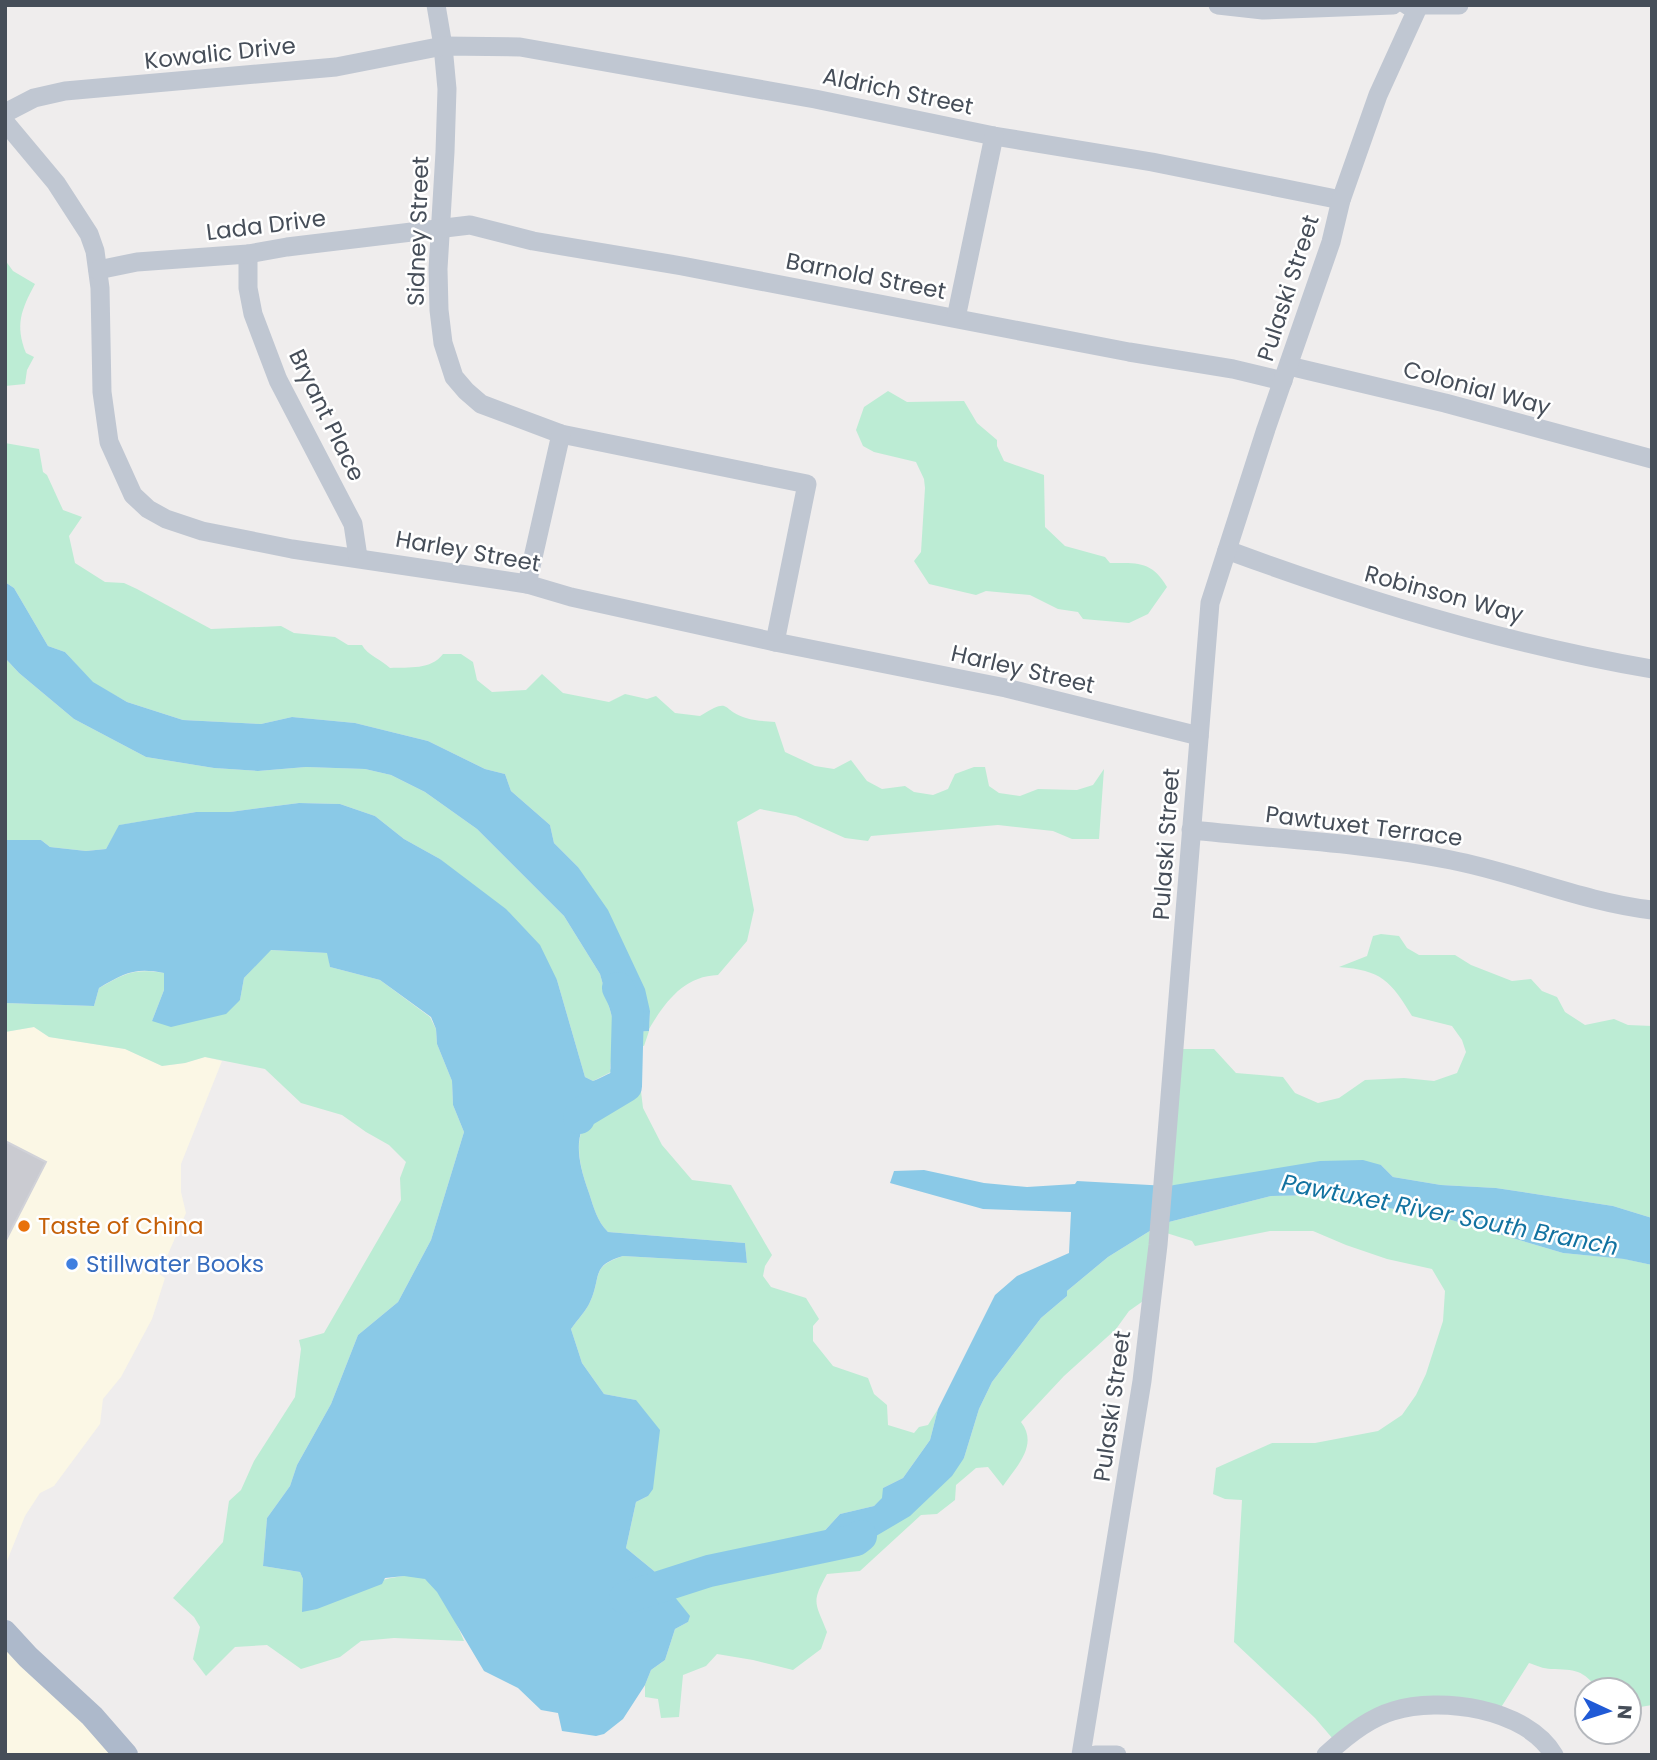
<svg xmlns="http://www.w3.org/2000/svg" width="1657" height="1760" viewBox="0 0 1657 1760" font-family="Poppins,sans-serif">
<rect width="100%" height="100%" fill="#efeded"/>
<!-- commercial -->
<g fill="#fbf7e5">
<polygon points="34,1027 49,1037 125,1049 162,1066 185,1063 205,1057 222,1061 181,1164 181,1192 186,1213 165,1261 154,1266 155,1271 165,1278 152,1319 121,1377 103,1399 100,1424 54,1486 40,1493 25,1516 5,1566 5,1032"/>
<polygon points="5,1630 123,1755 5,1755"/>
</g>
<!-- green -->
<g fill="#bcecd4">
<path d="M5 260 13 271 35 284C21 310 15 325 26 353L34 357 27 370 25 384 5 386Z"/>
<path d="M888 391 907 402 964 401 977 423 997 440V446L1004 461 1044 475 1045 527 1065 546 1105 557 1110 563C1138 563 1152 561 1167 587L1148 614 1129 623 1083 619 1078 612 1058 609 1030 595 986 591 976 595 929 584 914 561 921 552 925 488 924 479 916 462 874 452 863 446 856 430 864 407Z"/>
<path d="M5 443 39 449 43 472 47 475 63 510 82 517 69 536 75 563 105 582 124 583 137 589 211 629 281 626 294 633 335 637 348 645H362C367 655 382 660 390 668 409 667 431 670 443 654H461L473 662 477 680 492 692 526 690 542 674 563 693 609 702 625 694 647 699 656 696 675 713 700 716C732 696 720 710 746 718 755 721 766 721 775 722L785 752 815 766 834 769 851 760 867 781 882 789 905 786 914 792 933 795 948 789 955 774 974 767H985L989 786 999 793 1020 796 1038 789 1077 790 1093 785 1104 769 1099 839H1072L1053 831 998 825 871 836 868 841 845 838 796 816 760 809 737 822 754 910 747 941 718 975C684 976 665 1002 649 1029L650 1011 578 867 554 843 550 825 511 791 505 774 485 769 428 741 355 723 292 717 261 724 183 720 127 702 93 683 65 652 48 646 14 588 5 582Z"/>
<polygon points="5,658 19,673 74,719 146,757 214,768 258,771 306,767 365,769 391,775 425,792 477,829 564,916 600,974 614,1024 635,1032 649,1031 644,1046 620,1040 613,1044 610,1069 613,1071 593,1081 585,1077 557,980 440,859 404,839 375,816 340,804 299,803 230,812 196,812 120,825 106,849 86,851 50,847 41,840 5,840"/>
<path d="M1381 934 1399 936 1407 948 1419 955H1455L1471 965 1512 981 1531 979 1542 991 1557 997 1565 1012 1585 1025 1614 1019 1628 1025 1652 1026V1218L1613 1206 1496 1188 1441 1185 1393 1177 1381 1165 1168 1186 1177 1049H1214L1236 1073 1283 1077 1295 1093 1318 1103 1339 1098 1365 1080 1404 1078 1434 1081 1457 1073 1466 1052 1462 1040 1452 1026 1412 1016C1391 981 1381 970 1339 967L1367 956 1373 936Z"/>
<path d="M270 950 328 953 330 967 380 980 430 1017 436 1029 437 1044 452 1081 453 1105 464 1132 431 1240 398 1302 358 1335 331 1404 297 1465 290 1486 267 1518 263 1566 300 1572 303 1579V1611C328 1601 403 1563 427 1580 440 1590 458 1625 464 1641L394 1638 361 1641 340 1657 301 1669 267 1645 235 1647 206 1676 193 1659 200 1627 194 1617 173 1598 223 1542 229 1501 241 1490 254 1461 295 1397 301 1349 299 1340 324 1333 401 1200 400 1178 406 1162 389 1145 366 1132 342 1115 301 1103 265 1069 205 1057 185 1063 162 1066 125 1049 49 1037 34 1027 5 1032V1003L94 1006 99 988C125 973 134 968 165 973L164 990 152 1021 240 1000 244 978Z"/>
<path d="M630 1079 640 1083 643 1108 662 1145 692 1180 731 1185 772 1255 765 1266 763 1276 771 1287 806 1298 819 1319 813 1326V1341L833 1366 868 1378 874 1394 887 1405 888 1425 914 1433 919 1427 928 1425 938 1409 930 1440 903 1478 883 1488V1498L874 1506 840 1514 819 1537 821 1559 964 1458 979 1409 992 1382 1041 1318 1067 1296V1291L1108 1257 1161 1224 1271 1196 1319 1195 1448 1219 1563 1253 1625 1259 1652 1265V1705L1629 1709V1690H1598C1583 1669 1575 1670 1551 1669 1544 1669 1535 1665 1529 1663L1500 1709 1401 1710 1339 1746 1315 1718 1234 1642 1242 1500 1225 1499 1213 1494 1216 1468 1272 1443H1315L1378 1431 1402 1415 1416 1395 1426 1374 1443 1321 1445 1291 1432 1269 1387 1259 1346 1245 1313 1231H1270L1195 1246 1192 1241 1160 1231 1153 1294 1129 1311 1116 1329 1064 1376 1021 1422C1039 1445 1016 1467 1003 1486L988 1467 976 1468 956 1485 955 1500 937 1514 921 1515 860 1571 827 1574C811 1603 815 1602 827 1632L821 1649 793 1670 753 1660 717 1654 706 1666 683 1675 679 1717 661 1718 658 1699 645 1697V1685L651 1670 665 1660 675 1629 688 1622 654 1571 626 1548 636 1502 648 1496 636 1400 604 1394 582 1363 571 1329C577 1320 586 1311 590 1302 602 1276 590 1267 623 1256L747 1263 745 1243 608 1232C597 1221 594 1208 589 1193 566 1129 584 1118 630 1079Z"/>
</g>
<!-- water -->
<g fill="#8ac9e7">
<polygon points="5,582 14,588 48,646 65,652 93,682 127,702 183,720 261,724 292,717 355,723 428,741 485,769 505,774 511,791 550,825 554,843 578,867 608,910 645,989 650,1011 649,1031 635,1032 614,1024 600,974 564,916 477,829 425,792 391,775 365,769 306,767 258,771 214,768 146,757 74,719 19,673 5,658"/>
<path d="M299 803 340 804 375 816 404 839 440 859 506 909 540 945 557 980 585 1077 593 1081C607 1076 617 1066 632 1073L630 1079C583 1118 566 1129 589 1193 594 1208 597 1221 608 1232L745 1243 747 1263 623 1256C590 1266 602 1276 590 1302 586 1311 577 1320 571 1329L582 1363 604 1394 636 1400 660 1430 653 1489 648 1496 636 1502 626 1548 654 1571 690 1616 688 1622 675 1629 665 1660 651 1670 645 1685 623 1719 604 1734 596 1736 562 1731 558 1713 541 1710 518 1688 484 1671 437 1592 425 1579 404 1576 385 1578 382 1584 317 1609 302 1612 303 1579 300 1572 263 1566 267 1518 290 1486 297 1465 331 1404 358 1335 398 1302 431 1240 464 1132 453 1105 452 1081 437 1044 436 1029 431 1017 380 980 330 967 327 953 271 950 244 978 240 1000 226 1014 171 1027 152 1021 164 990V973C135 967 124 973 99 988L94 1006 5 1003V840H41L50 847 86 851 106 849 119 825 196 812H230Z"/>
<polygon points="1363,1160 1381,1165 1393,1177 1441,1185 1496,1188 1613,1206 1652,1218 1652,1265 1624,1259 1563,1253 1448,1219 1319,1195 1271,1196 1161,1224 1108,1257 1067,1291 1067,1296 1041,1318 992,1382 979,1409 964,1458 952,1476 910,1516 837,1559 821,1559 819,1537 840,1514 874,1506 882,1498 883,1488 903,1478 930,1440 938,1409 995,1295 1017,1276 1069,1253 1071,1212 983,1209 890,1183 894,1171 924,1170 984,1183 1027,1187 1075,1184 1077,1181 1168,1186 1320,1161"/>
</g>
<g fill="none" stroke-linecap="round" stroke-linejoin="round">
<!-- river -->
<g stroke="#8ac9e7" stroke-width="32">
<polyline points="579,1118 581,1113 626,1086 628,1008 618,988"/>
<polyline points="625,1598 709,1571 856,1540 861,1536"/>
</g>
</g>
<!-- building -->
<polygon fill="#cacbd1" stroke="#d1d2d8" stroke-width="2" points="5,1141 46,1162 5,1242"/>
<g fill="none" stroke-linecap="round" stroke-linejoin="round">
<!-- minor -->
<g stroke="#c0c7d2" stroke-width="19">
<polyline points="436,5 443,46 447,89 445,152 438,269 439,310 443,343 454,377 466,391 481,404 561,434 807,484 775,642"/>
<polyline points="1218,5 1263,10 1393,5"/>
<polyline points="1407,5 1459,5"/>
<polyline points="5,113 34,98 65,91 336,67 443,46 520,47 815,99 994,136 1152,162 1341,200"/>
<polyline points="5,122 56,183 89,234 95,251 100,288 102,392 109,442 133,495 148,509 166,519 202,531 292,549 527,584 571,597 775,642 1006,688 1199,736"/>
<polyline points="248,254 248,288 253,314 278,380 353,524 358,557"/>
<polyline points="98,270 137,262 248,254 287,247 470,225 533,241 682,266 1129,352 1233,369 1283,381"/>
<polyline points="956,318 994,136"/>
<polyline points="1289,366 1445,403 1652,459"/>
<path d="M1227 550C1365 601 1507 644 1652 669"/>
<polyline points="527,584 561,434"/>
<path d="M1191 830C1278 839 1365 843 1451 860 1518 873 1583 902 1652 910"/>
<polyline points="1081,1755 1142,1381 1158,1245 1210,603 1266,429 1331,242 1341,200 1378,95 1419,5"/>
<polyline points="1095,1755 1117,1755"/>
<path d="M1326 1755C1344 1738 1369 1718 1393 1711 1440 1696 1526 1708 1554 1755"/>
</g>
<!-- major -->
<polyline stroke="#adb9cb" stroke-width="24" points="5,1632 28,1657 92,1716 126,1755"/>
</g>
<!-- markers -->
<circle fill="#e8710a" stroke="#fff" stroke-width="2.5" cx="24" cy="1226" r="7"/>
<circle fill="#3f7fe0" stroke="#fff" stroke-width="2.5" cx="72" cy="1264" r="7"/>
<g text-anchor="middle" stroke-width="5" stroke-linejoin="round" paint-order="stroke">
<!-- street labels -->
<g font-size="23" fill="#464e59" stroke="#fff">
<text transform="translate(220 53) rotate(-6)" y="8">Kowalic Drive</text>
<text transform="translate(898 91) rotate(12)" y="8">Aldrich Street</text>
<text transform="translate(266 225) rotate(-7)" y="8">Lada Drive</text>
<text transform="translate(418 231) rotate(-88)" y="8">Sidney Street</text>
<text transform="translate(866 276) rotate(11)" y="8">Barnold Street</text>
<text transform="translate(1288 288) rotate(-72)" y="8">Pulaski Street</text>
<text transform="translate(1477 388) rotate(15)" y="8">Colonial Way</text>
<text transform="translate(327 415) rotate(64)" y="8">Bryant Place</text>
<text transform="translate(468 551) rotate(10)" y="8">Harley Street</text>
<text transform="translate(1444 594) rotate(15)" y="8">Robinson Way</text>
<text transform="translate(1023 669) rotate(13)" y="8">Harley Street</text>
<text transform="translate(1364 826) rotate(7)" y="8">Pawtuxet Terrace</text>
<text transform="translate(1166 844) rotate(-86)" y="8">Pulaski Street</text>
<text transform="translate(1112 1406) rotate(-82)" y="8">Pulaski Street</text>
</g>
<!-- food labels -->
<g font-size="23" fill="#c56008" stroke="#fff" text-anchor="start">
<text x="38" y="1234">Taste of China</text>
</g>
<!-- shop labels -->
<g font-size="23" fill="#366cbe" stroke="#fff" text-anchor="start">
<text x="86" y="1272">Stillwater Books</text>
</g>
<!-- water labels -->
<g font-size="24" font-style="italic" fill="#1272a0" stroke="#fff">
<text transform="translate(1450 1215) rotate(11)" y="8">Pawtuxet River South Branch</text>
</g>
</g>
<!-- border -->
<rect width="1657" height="1760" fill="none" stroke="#464e59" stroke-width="14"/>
<!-- north arrow -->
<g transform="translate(1608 1711) rotate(94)"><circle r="33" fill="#ffffff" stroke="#b5b8bd" stroke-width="2"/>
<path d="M0-5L12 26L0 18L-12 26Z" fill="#205ad6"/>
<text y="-10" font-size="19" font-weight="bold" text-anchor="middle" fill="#464e59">N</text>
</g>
</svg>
